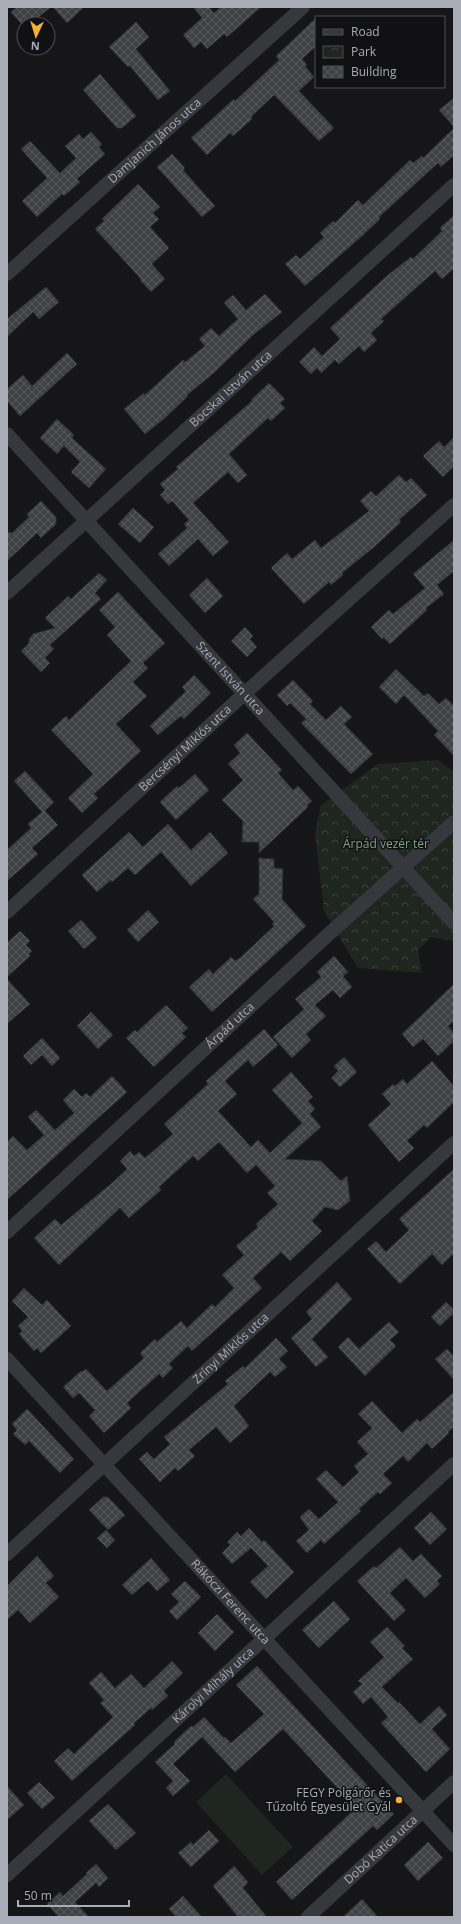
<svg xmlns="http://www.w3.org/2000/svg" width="461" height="1924" viewBox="0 0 461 1924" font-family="'Open Sans',sans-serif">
<defs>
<pattern id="park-crowns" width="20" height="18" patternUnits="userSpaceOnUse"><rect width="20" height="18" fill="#1e261f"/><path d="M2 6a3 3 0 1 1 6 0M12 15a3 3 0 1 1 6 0" fill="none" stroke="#3c433d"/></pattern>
<pattern id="building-cross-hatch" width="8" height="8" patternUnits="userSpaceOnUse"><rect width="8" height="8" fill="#404145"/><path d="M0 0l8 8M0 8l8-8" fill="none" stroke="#595a5e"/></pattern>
</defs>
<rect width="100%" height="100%" fill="#161618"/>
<!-- park -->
<polygon fill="url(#park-crowns)" points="438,760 454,772 454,941 431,937 418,950 422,973 358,968 324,911 315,833 321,805 378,764"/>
<!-- pitch -->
<polygon fill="#1e261f" points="226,1774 293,1847 262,1875 196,1802"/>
<!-- building -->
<g fill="url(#building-cross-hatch)" stroke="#303034">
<polygon points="17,7 51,7 30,24 24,24 24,27 11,12"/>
<polygon points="53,7 84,7 67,23"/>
<polygon points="193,7 209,7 214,13 221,7 261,7 227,37 224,34 207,49 201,42 194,48 183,35 202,18"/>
<polygon points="316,18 316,46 302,59 307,65 305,66 314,77 299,91 334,128 319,141 274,95 251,117 252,119 233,136 230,133 207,155 191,138 234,99 235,101 279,60 276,56"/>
<polygon points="136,22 149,37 136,49 170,91 158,100 130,66 128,67 109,47"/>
<polygon points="100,74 136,116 122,128 117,128 83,90"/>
<polygon points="454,98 454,127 439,110"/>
<polygon points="454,128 454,155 441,167 438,163 379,217 380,219 362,236 305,286 285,264 296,255 300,259 324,237 320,233 333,221 335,223 358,200 363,205 410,160 413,163 422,156 423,158"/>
<polygon points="91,132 102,144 99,147 105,154 77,179 80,182 64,196 62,194 37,217 22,201 47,178 21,149 30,141 60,173 76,158 65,146 79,134 83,139"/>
<polygon points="172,154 185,168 183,170 215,206 202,217 157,167"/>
<polygon points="138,184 160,207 153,213 159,219 150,227 169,248 152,264 165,279 151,292 140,280 141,279 95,229 104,221 102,219"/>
<polygon points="454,215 454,268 442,279 435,271 381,319 384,321 371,333 377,340 364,352 359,346 339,364 335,360 321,373 317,368 311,374 299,362 314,347 322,356 340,339 330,328 389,274 411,257 413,259 442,231 440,228"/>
<polygon points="46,287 59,302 39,319 33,312 7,337 7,319"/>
<polygon points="265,294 282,312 253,335 215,372 187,395 188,396 165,418 145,434 124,409 144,393 145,395 183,360 185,362 205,346 199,339 211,328 219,336 238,319 224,303 233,295 246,310"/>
<polygon points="67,353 77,364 20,416 7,401 7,389 23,375 32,386"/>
<polygon points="269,383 285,399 280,403 285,408 271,421 268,418 229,454 247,475 238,483 228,472 193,503 229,542 213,556 198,539 169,566 158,554 187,528 184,524 189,520 172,501 168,504 160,495 165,490 160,484 178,469 176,467 252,401 251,400"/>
<polygon points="57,419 74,435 72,438 106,469 89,488 71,472 80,462 64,446 57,454 40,438"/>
<polygon points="454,437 454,466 443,477 423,456 439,441 444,447"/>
<polygon points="399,475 406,482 411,478 427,495 399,520 401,522 373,548 342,573 343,575 331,585 329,582 304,604 271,568 287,553 292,559 315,540 321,548 369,511 360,501 371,491 376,496"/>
<polygon points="41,501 56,517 56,524 41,538 37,533 7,561 7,532 12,533 29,517 27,514"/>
<polygon points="133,508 154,527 140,543 118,524"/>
<polygon points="454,540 454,571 437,585 444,594 426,608 427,610 390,644 384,638 382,639 371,627 389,610 393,614 425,588 413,574"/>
<polygon points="99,573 107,580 95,593 101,599 50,645 54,649 45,658 50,663 41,672 21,651 29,643 29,639 33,634 55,628 45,618 68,596 71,599"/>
<polygon points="207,578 223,596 205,613 189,595"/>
<polygon points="118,592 165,643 143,663 148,668 133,682 147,696 116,724 141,751 94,794 98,798 82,813 68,798 93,774 51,730 66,716 69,720 131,661 107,635 115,627 99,610"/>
<polygon points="245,627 253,636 250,639 257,647 247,657 231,641"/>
<polygon points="396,669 424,696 428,693 439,704 446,698 454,706 454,756 434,735 438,731 404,695 396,704 379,687"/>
<polygon points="194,675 211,693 184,719 181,716 158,735 150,726 186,691 182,687"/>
<polygon points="293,680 313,701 310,704 326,720 341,706 352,717 344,724 373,754 351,774 301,723 306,719 290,703 287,706 277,695"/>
<polygon points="247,733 282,770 278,773 293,790 298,786 312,801 307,805 308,807 259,853 259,842 242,842 243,821 222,800 243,780 228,764 240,753 234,745"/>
<polygon points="25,771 54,802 45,811 58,825 32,848 38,854 7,881 7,850 31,828 28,824 42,812 14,781"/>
<polygon points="195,774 209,790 176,820 160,802 177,786 179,788"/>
<polygon points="168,824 191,850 210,832 228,853 191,886 161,852 135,875 128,868 112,882 111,880 97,892 82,875 129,832 143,847"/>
<polygon points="259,858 274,859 274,868 283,869 282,899 306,926 212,1012 189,987 209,969 213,974 231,957 235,961 240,958 274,926 272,924 274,922 253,899 259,894"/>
<polygon points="148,910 159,922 138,942 127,930"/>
<polygon points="81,920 97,938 84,949 68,931"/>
<polygon points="20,931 30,941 26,945 32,951 29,954 30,956 7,977 7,943"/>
<polygon points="334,956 348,972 343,976 352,987 340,998 333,990 315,1005 326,1016 306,1034 311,1040 292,1058 273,1037 304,1009 295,999 321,977 317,972"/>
<polygon points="7,979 30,1004 7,1024"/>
<polygon points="454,984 454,1021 448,1026 454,1033 454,1041 438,1056 423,1039 413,1047 402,1034"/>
<polygon points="166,1005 188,1028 182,1033 186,1037 154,1067 126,1038 135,1030 137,1032"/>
<polygon points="91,1012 113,1035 98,1049 77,1026"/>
<polygon points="264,1029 278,1045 253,1067 248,1060 225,1081 237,1094 218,1111 251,1147 258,1140 270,1153 302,1123 272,1090 291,1072 313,1097 308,1101 315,1109 310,1114 321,1127 285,1159 321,1161 341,1181 347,1176 350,1201 338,1210 325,1207 312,1221 322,1231 290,1261 281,1252 253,1278 262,1288 192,1351 188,1346 169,1364 173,1368 163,1378 159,1374 127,1403 131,1408 104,1433 89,1416 95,1410 79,1393 73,1398 63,1387 81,1371 82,1372 86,1369 107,1391 144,1358 140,1353 155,1339 157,1342 181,1321 187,1328 212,1304 215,1307 234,1288 222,1275 244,1255 236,1246 258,1227 256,1224 278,1204 267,1193 275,1186 256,1165 247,1173 219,1142 198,1161 193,1156 159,1187 161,1190 129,1218 120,1208 59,1265 34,1238 55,1219 61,1225 112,1183 127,1169 120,1161 130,1151 134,1156 139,1152 145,1158 173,1134 164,1124 208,1084 206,1081"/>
<polygon points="42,1038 60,1058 52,1066 42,1055 31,1065 23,1056"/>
<polygon points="344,1057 357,1072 340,1087 331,1078 338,1071 334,1066"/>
<polygon points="432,1061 454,1086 454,1102 427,1128 424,1125 407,1141 414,1148 399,1162 368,1125 391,1104 382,1094 393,1084 395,1086 403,1079 407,1084"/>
<polygon points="112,1076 127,1092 7,1200 7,1142 13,1136 27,1150 44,1135 28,1117 36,1110 55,1130 74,1113 63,1100 74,1089 82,1097 86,1093 90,1097"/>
<polygon points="454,1169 454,1253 442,1265 432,1254 400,1284 367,1249 376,1241 386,1252 409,1230 399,1219"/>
<polygon points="337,1282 352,1299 312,1339 328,1357 316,1367 291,1338 312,1319 306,1312"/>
<polygon points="24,1288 42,1305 47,1300 71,1326 41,1353 37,1348 34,1351 19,1334 22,1331 18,1326 28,1317 12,1301"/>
<polygon points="446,1302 454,1310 454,1313 440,1326 431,1317"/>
<polygon points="389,1322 399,1332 390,1340 396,1346 365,1376 338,1347 348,1337 359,1349"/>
<polygon points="276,1338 288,1351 279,1359 287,1367 275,1377 270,1372 234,1406 249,1426 230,1443 216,1427 189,1450 195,1456 178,1471 175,1468 160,1482 139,1459 147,1452 154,1459 170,1444 164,1437 228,1384 225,1381 243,1366 245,1368"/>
<polygon points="447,1349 454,1357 454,1380 435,1359"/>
<polygon points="454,1392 454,1427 448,1432 449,1433 432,1449 427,1443 408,1462 403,1456 383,1474 392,1483 380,1494 378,1492 359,1509 361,1511 324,1544 321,1540 307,1553 296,1541 309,1530 300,1517 309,1509 319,1519 338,1502 316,1479 326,1470 343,1487 359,1472 354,1466 368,1454 357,1442 372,1428 358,1414 372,1401 402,1433 417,1419 420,1422"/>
<polygon points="27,1409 74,1459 60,1473 29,1441 25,1445 13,1434 17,1430 12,1424"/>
<polygon points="103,1497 108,1497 125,1515 108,1530 89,1510"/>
<polygon points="431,1512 447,1529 430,1545 414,1528"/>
<polygon points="249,1528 262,1542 264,1540 294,1572 266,1599 250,1582 268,1566 251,1548 232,1564 222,1553 230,1545 227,1542 237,1532 241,1536"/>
<polygon points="106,1530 115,1540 107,1548 97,1538"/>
<polygon points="400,1547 413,1561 421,1554 442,1576 437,1581 440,1584 425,1598 406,1578 390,1593 406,1610 394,1621 357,1581 374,1566 376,1568"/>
<polygon points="37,1556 54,1576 46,1583 59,1597 30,1623 18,1610 7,1620 7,1586"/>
<polygon points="151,1558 170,1580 157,1591 148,1581 132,1595 122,1585"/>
<polygon points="185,1581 201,1597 177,1620 169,1611 179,1602 171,1594"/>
<polygon points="334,1601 350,1619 319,1648 302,1630"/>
<polygon points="217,1614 234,1632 215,1651 198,1633"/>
<polygon points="387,1627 405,1646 402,1648 413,1659 382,1687 398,1703 399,1702 420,1724 439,1706 447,1715 432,1729 450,1749 426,1772 381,1723 388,1717 371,1697 363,1704 353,1692 362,1684 358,1681 384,1657 370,1642"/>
<polygon points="172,1661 183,1673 164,1691 168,1696 152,1710 151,1708 134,1723 135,1725 72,1781 54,1761 68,1748 74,1754 113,1717 100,1703 104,1700 89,1683 101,1672 115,1688 131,1674 144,1688"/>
<polygon points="257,1666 394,1814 377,1830 373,1826 292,1900 276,1882 356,1808 283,1729 235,1772 202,1737 173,1764 190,1781 173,1796 166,1788 173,1781 155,1762 175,1744 174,1742 191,1726 193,1727 204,1717 224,1738 225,1737 231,1743 264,1714 236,1685"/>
<polygon points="39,1782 55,1798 42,1809 27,1793"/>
<polygon points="7,1786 24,1805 7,1820"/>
<polygon points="108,1804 136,1833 116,1850 89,1821"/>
<polygon points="209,1830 219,1841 191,1867 178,1853 191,1842 193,1845"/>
<polygon points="428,1842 443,1858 418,1881 404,1865"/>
<polygon points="96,1864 108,1878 99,1887 96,1883 75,1902 89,1917 59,1917 47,1904 60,1892 63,1896 87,1874 86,1873"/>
<polygon points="234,1866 248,1882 243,1888 267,1917 238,1917 213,1886"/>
<polygon points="183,1896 202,1917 176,1917 169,1909"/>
<polygon points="362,1899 378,1917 343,1917"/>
</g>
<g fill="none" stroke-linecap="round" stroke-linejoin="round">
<!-- street -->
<g stroke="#37383d" stroke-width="14">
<path id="s1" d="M7 274 303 7"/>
<path id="s2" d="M7 434 454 923"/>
<path id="s3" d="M7 593 454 185"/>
<path id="s4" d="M7 912 244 694 454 505"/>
<path id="s5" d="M7 1232 331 932 454 822"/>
<path id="s6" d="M7 1359 454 1845"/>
<path id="s7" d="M7 1554 454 1143"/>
<path id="s8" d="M7 1875 454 1464"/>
<path id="s9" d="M308 1917 454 1782"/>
</g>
</g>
<!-- markers -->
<circle fill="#f2b134" stroke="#111113" stroke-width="1.5" cx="399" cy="1800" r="4"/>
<g text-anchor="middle" stroke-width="3" stroke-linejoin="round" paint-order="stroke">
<!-- street labels -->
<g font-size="12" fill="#a8adb8" stroke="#111113">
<text dy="4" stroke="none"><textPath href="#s1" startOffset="199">Damjanich János utca</textPath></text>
<text dy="4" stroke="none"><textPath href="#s3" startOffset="303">Bocskai István utca</textPath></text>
<text dy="4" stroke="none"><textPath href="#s2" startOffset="331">Szent István utca</textPath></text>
<text dy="4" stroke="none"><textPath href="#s4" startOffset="242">Bercsényi Miklós utca</textPath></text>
<text dy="4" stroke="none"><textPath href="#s5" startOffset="304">Árpád utca</textPath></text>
<text dy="4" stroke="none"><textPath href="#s7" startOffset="304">Zrínyi Miklós utca</textPath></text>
<text dy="4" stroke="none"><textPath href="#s6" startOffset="330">Rákóczi Ferenc utca</textPath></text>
<text dy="4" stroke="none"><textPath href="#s8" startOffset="280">Károlyi Mihály utca</textPath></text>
<text dy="4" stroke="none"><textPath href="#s9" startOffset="99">Dobó Katica utca</textPath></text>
</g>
<!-- park labels -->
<g font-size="12" fill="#7fa381" stroke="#111113">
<text x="386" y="848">Árpád vezér tér</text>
</g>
<!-- poi labels -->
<g font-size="12" fill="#a8adb8" stroke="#111113" text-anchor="end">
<text x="391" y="1797">FEGY Polgárőr és<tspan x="391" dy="14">Tűzoltó Egyesület Gyál</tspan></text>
</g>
</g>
<!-- border -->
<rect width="461" height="1924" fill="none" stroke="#a8adb8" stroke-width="16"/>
<!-- legend -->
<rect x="315" y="16" width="130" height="72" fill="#111113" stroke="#4d4f55"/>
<rect x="323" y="29" width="20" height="6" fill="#37383d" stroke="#4d4f55"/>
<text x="351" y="36" font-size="12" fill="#a8adb8">Road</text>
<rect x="323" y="46" width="20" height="12" fill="url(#park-crowns)" stroke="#4d4f55"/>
<text x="351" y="56" font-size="12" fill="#a8adb8">Park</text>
<rect x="323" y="66" width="20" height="12" fill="url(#building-cross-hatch)" stroke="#4d4f55"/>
<text x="351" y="76" font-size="12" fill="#a8adb8">Building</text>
<!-- north arrow -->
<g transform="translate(36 36) rotate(184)"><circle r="19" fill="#111113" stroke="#4d4f55"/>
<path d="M0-3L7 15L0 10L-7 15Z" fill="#f2b134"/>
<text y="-6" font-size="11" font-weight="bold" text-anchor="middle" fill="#a8adb8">N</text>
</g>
<!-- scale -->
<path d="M18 1900v6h111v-6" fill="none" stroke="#a8adb8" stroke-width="2"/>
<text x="24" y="1900" font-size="12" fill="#a8adb8" stroke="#111113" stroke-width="3" paint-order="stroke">50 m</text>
</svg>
